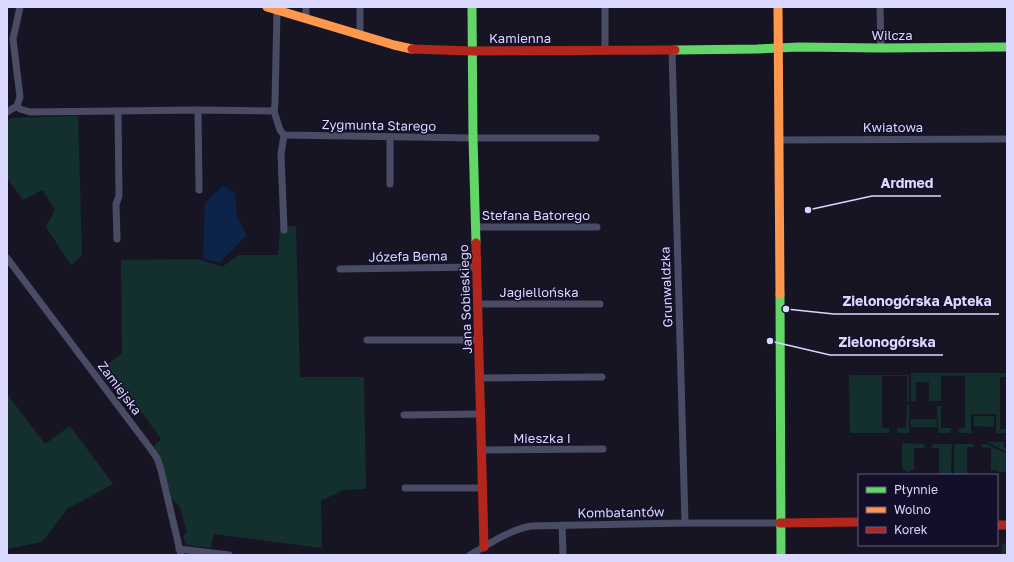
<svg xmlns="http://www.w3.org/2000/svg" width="1014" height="562" viewBox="0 0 1014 562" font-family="'Golos Text',sans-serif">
<rect width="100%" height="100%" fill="#171524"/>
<!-- green -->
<g fill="#13302f">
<polygon points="78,116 82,256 71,265 46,227 55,210 43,190 23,200 7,178 7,121 12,118"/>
<polygon points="296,226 300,377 364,377 366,489 343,490 321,501 322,548 214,534 211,548 186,545 183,537 187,532 180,507 172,499 162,464 154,446 161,439 115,375 105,381 98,372 122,353 121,260 199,259 222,267 239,255 278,255 280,227"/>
<polygon points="911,373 1007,373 1007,377 1000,377 1000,429 1007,429 1006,433 996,433 996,414 971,414 971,433 960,433 958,429 965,428 965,376 941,376 941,401 929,401 929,382 916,382 916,401 911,401"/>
<polygon points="849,375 909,375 909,401 907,401 907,376 882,376 882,428 889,428 889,431 888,433 850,433"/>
<polygon points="7,394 45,444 70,426 113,484 67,509 42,542 7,549"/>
<polygon points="907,405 909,405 909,433 898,433 897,431 897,428 906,428"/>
<polygon points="937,406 941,406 941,428 952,428 950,433 938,433 938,418 937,417"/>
<polygon points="974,416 994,416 994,427 974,426"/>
<rect x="911" y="419" width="26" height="8"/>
<polygon points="987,442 1004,442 1004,448 1007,448 1007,452"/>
<polygon points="902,443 924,444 925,448 914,448 914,470 909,470 909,472 907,472 902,467"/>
<polygon points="933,444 952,444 951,475 939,475 939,448 931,448"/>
<polygon points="954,444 973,444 974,447 967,447 967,475 954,475"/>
<polygon points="982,444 986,444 1007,454 1007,468 1005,472 997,472 997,470 991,470 991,448 981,447"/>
<polygon points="1002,543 1007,544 1007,555 1001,555"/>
</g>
<!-- water -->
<polygon fill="#0c2449" points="223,186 235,193 237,217 247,235 219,263 203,258 205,203"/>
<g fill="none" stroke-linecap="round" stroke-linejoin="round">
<!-- street -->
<g stroke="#4a4b65" stroke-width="7">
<polyline points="605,7 605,50"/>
<polyline points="880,7 881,48"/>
<polyline points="277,10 275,103 274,111 280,130 284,135 473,138 596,138"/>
<polyline points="306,18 306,7"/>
<polyline points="360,35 360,7"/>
<polyline points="672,50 685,523"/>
<polyline points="17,106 20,109 30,112 198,110 274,111"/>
<polyline points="198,110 199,190"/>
<polyline points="7,112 17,106 20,97 13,39 20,7"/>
<polyline points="284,135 281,154 284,230"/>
<polyline points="778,140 1007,139"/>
<polyline points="390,184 390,137"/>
<polyline points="476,227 597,227"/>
<polyline points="117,239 116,204 119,196 118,111"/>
<polyline points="7,258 150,448 157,458 161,470 181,555"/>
<polyline points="340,269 477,267"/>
<polyline points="478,304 600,304"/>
<polyline points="367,340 479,340"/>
<polyline points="480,378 602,377"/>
<polyline points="404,415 481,414"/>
<polyline points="482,450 603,449"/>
<polyline points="405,488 483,488"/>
<polyline points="562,525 563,555"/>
<polyline points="179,549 229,555"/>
<path d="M470 555C489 544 509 530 531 526L685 523H780"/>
</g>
<!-- fast -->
<g stroke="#63d668" stroke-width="9">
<polyline points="472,7 473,138 476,243"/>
<polyline points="675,50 757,49 799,47 881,48 1007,47"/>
<polyline points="780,294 781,555"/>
</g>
<!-- slow -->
<g stroke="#ff974d" stroke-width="9">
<polyline points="267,7 394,45 412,49"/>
<polyline points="778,7 780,294"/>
</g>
<!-- jam -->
<g stroke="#b3261e" stroke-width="9">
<polyline points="412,49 472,51 675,50"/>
<polyline points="476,243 484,547"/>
<polyline points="780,523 859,522"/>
<polyline points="997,525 1007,525"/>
</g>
</g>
<g text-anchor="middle" stroke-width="3" stroke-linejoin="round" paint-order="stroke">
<!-- street labels -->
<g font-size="13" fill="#dbd8ff" stroke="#130f2a">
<text x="892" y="40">Wilcza</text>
<text x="520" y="43">Kamienna</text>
<text transform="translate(379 125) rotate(1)" y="5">Zygmunta Starego</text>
<text x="893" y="132">Kwiatowa</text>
<text x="536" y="220">Stefana Batorego</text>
<text transform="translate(408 256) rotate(-1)" y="5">Józefa Bema</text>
<text transform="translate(666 287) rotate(-92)" y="5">Grunwaldzka</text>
<text x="539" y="297">Jagiellońska</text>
<text transform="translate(465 299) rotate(-92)" y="5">Jana Sobieskiego</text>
<text transform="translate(120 388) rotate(53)" y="5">Zamiejska</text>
<text x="542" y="443">Mieszka I</text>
<text transform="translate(621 512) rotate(-1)" y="5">Kombatantów</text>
</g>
</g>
<!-- callouts -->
<path fill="none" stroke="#dbd8ff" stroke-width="1.5" d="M808 210L872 196H941M786 309L834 314H999M770 341L830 355H943"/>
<g fill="#dbd8ff" stroke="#130f2a" stroke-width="1.5">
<circle cx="808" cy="210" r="4"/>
<circle cx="786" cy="309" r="4"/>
<circle cx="770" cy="341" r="4"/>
</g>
<g font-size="14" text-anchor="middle" font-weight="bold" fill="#dbd8ff" stroke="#130f2a" stroke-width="3" stroke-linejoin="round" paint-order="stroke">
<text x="907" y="188">Ardmed</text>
<text x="917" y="306">Zielonogórska Apteka</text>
<text x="887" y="347">Zielonogórska</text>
</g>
<!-- border -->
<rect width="1014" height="562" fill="none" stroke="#dbd8ff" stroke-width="16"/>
<!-- legend -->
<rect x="858" y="474" width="140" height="72" fill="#130f2a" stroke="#635f7f"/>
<rect x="866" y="487" width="20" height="6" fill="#63d668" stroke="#635f7f"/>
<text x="894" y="494" font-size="12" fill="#dbd8ff">Płynnie</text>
<rect x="866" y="507" width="20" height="6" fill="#ff974d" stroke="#635f7f"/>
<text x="894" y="514" font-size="12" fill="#dbd8ff">Wolno</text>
<rect x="866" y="527" width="20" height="6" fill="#b3261e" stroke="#635f7f"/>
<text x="894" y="534" font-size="12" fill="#dbd8ff">Korek</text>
</svg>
